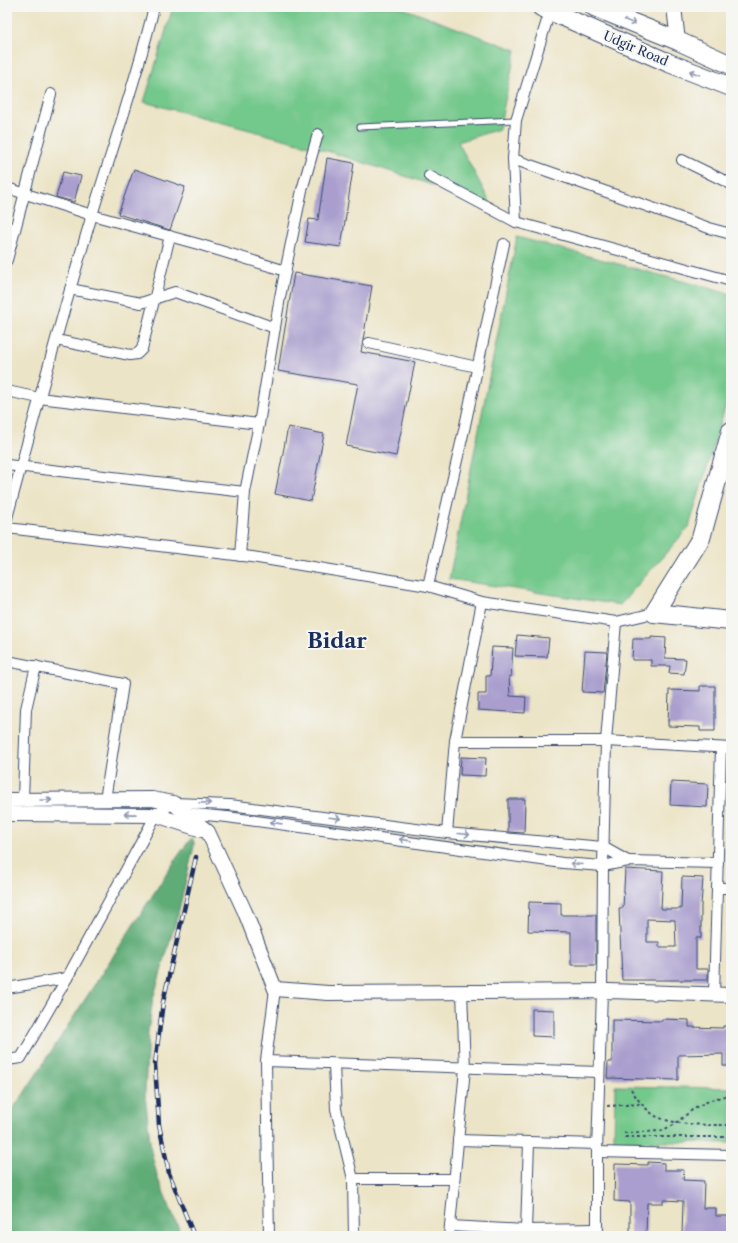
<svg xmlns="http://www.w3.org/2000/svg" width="738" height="1243" viewBox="0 0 738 1243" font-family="'Libre Caslon Text',serif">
<rect width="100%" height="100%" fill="#f6f6f2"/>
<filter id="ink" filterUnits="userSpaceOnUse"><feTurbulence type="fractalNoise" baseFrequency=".025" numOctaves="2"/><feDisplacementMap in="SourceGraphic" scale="8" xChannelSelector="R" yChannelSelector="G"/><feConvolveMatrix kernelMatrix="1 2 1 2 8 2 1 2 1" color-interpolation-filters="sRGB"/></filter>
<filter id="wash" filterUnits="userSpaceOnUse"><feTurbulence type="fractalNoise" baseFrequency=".012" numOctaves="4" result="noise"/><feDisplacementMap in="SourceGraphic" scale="16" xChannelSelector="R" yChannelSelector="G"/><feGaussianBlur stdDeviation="0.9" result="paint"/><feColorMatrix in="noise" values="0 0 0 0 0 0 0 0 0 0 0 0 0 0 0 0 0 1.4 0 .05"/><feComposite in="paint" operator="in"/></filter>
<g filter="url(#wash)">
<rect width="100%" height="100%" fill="#ece4c6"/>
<!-- green -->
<g fill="#73c88b" stroke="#477c74">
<polygon points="173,7 400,7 516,50 499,129 458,142 491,204 321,149 144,102"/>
<polygon points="517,237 731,294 731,388 689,527 620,605 449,579"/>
<polygon points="615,1086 731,1088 731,1143 614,1141"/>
</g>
<!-- forest -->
<polygon fill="#5eac77" stroke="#3c6e6a" points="192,837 194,842 194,846 178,914 153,999 148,1032 145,1093 151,1151 158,1179 182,1236 7,1236 7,1115 19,1101 178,856"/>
<g id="blocks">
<!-- building -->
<g fill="#a99ece" fill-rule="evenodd">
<polygon points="327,158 354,163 341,247 305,242 309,219 318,220"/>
<polygon points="134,169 185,187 170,230 118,214"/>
<polygon points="63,172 81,176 74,202 56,197"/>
<polygon points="294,273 372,286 361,352 415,362 396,456 346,446 358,384 278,371"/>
<polygon points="288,427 324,434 311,501 275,494"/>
<polygon points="517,635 549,638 547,657 515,656"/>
<polygon points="651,637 666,638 665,658 686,659 684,674 669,673 670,666 651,666 651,660 632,660 633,639 651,639"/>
<polygon points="492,647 513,648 511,677 509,676 510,696 526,697 525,713 478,710 478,694 486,694 486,676 490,676"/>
<polygon points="585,651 607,652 603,693 582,692"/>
<polygon points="700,686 715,686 715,731 700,731 700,727 668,726 669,690 700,691"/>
<polygon points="461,757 486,758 485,776 460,775"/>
<polygon points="671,782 708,784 707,807 670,805"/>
<polygon points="508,799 525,799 524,833 508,832"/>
<path d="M625 869 663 871 661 908 662 909H681L682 877 703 878 701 906V938H696V969H708V980H622L619 908H623ZM647 919 675 920 676 947H659V942H647Z"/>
<polygon points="529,902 561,903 561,915 596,915 596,965 571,965 571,932 528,931"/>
<polygon points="532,1009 554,1010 554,1037 532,1036"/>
<polygon points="662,1019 689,1020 689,1027 723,1028 723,1026 731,1026 731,1066 723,1066 723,1054 678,1055 678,1080 607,1078 608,1062 612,1062 612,1020 662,1021"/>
<polygon points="648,1162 664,1163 664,1170 684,1170 683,1180 704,1181 703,1208 716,1208 716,1216 731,1216 731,1236 682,1236 683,1201 663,1200 663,1203 647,1203 646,1236 630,1236 630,1202 614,1201 615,1164 648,1165"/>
</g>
</g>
</g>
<g filter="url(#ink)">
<use href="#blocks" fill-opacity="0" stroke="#3a4a6e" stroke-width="1"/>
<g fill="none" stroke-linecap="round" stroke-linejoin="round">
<defs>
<polyline id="lane" points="360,127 516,120"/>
<g id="street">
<polyline points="513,159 712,229 731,234"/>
<polyline points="682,160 731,184"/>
<polyline points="429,176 516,222 731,281"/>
<polyline points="7,188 92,215 198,244 286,271"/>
<polyline points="516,222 513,159 516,120 550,11"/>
<polyline points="7,260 51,94"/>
<polyline points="70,289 141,303 175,292 275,328"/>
<polyline points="56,340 130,355 137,354 142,349 170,236"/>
<polyline points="369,343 477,367"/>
<polyline points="7,391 39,398 259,424"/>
<polyline points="7,465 245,492"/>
<path d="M7 518C34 417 62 315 92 215 113 146 137 78 154 7"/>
<polyline points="7,528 252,557 428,586 482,602"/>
<polyline points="240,556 245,492 259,424 280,297 302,190 318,134"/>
<polyline points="428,586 464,430 504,244"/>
<polyline points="7,661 123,684 105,800"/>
<polyline points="455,741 606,741 731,748"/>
<polyline points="23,800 26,709 36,666"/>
<polyline points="184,813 227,817 563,863 603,866 628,861 718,863"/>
<polyline points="447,833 455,741 482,602 616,622 654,613"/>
<polyline points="718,888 731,888"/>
<polyline points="7,988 67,978 156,815 173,803 230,805 447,833 603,847 628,861"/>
<polyline points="714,995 721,748"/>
<polyline points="7,1060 21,1058 67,978"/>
<polyline points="266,1061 599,1072"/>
<polyline points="334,1064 336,1109 353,1179 354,1236"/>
<polyline points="458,1140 597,1144"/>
<polyline points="597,1152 731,1155"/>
<polyline points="353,1179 454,1179"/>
<polyline points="450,1226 526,1230 598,1229"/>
<polyline points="526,1230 529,1142"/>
<polyline points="269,1236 266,1061 275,989"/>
<polyline points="449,1236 465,1069 462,992"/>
<polyline points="597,1236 597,1152 602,991 603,866 606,741 616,622"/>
</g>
<g id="secondary">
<polyline points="674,7 678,41"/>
<polyline points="7,800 152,799 173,803 208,832 245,912 275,989 328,993 609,991 731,995"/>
<polyline points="7,814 156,815 202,830"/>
</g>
<g id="highway">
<polyline points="541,7 669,63 731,87"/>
<polyline points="594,7 678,41 731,65"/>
<polyline points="731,431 701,538 654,613 731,621"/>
</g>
</defs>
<!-- lane casing -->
<use href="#lane" stroke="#3a4a6e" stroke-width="7"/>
<!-- street casing -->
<use href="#street" stroke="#3a4a6e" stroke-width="12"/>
<!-- secondary casing -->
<use href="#secondary" stroke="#3a4a6e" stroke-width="16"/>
<!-- highway casing -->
<use href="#highway" stroke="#3a4a6e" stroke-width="20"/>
<!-- path -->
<g stroke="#3a4a6e" stroke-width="2" stroke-dasharray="3 3" stroke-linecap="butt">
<path d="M631 1089C637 1099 644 1108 654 1115 671 1126 711 1125 731 1125"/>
<polyline points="731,1094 711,1100 696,1107 672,1126 660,1131 625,1133 625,1137 731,1137"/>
<polyline points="607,1106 641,1104"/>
</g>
<!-- lane -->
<use href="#lane" stroke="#fff" stroke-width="5"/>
<!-- street -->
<use href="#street" stroke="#fff" stroke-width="10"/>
<!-- secondary -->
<use href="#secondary" stroke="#fff" stroke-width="14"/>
<!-- highway -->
<use href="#highway" stroke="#fff" stroke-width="18"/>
<defs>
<polyline id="rail" points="194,1236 169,1173 159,1125 155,1064 163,1002 196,857"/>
</defs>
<!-- rail casing -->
<use href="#rail" stroke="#1b2f5e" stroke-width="4.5"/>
<!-- rail -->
<use href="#rail" stroke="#f6f6f2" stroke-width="3" stroke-dasharray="9" stroke-linecap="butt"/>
</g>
<!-- one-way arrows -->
<defs><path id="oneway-shaft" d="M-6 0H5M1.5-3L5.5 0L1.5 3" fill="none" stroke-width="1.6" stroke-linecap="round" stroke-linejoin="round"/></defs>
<g stroke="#8d97ae">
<use href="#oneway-shaft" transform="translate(630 22) rotate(22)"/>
<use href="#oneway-shaft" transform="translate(695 73) rotate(-159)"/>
<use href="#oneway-shaft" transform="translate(46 800)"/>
<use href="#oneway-shaft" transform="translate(205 803) rotate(2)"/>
<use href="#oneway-shaft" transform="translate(130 814) rotate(-179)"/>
<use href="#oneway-shaft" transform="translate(335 818) rotate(7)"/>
<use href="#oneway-shaft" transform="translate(276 823) rotate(-172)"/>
<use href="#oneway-shaft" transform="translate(464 834) rotate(5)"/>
<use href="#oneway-shaft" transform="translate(405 840) rotate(-172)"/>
<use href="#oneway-shaft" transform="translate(576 864) rotate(-175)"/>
</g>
</g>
<g text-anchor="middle" stroke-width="4" stroke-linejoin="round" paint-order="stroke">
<!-- street labels -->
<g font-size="13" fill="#1b2f5e" stroke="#f6f6f2">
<text transform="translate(636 48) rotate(23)" y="5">Udgir Road</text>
</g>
<!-- town labels -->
<g font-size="21" font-weight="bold" fill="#1b2f5e" stroke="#f6f6f2">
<text x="337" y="648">Bidar</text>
</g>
</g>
<!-- margin -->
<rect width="738" height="1243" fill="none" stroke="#f6f6f2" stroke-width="24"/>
</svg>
